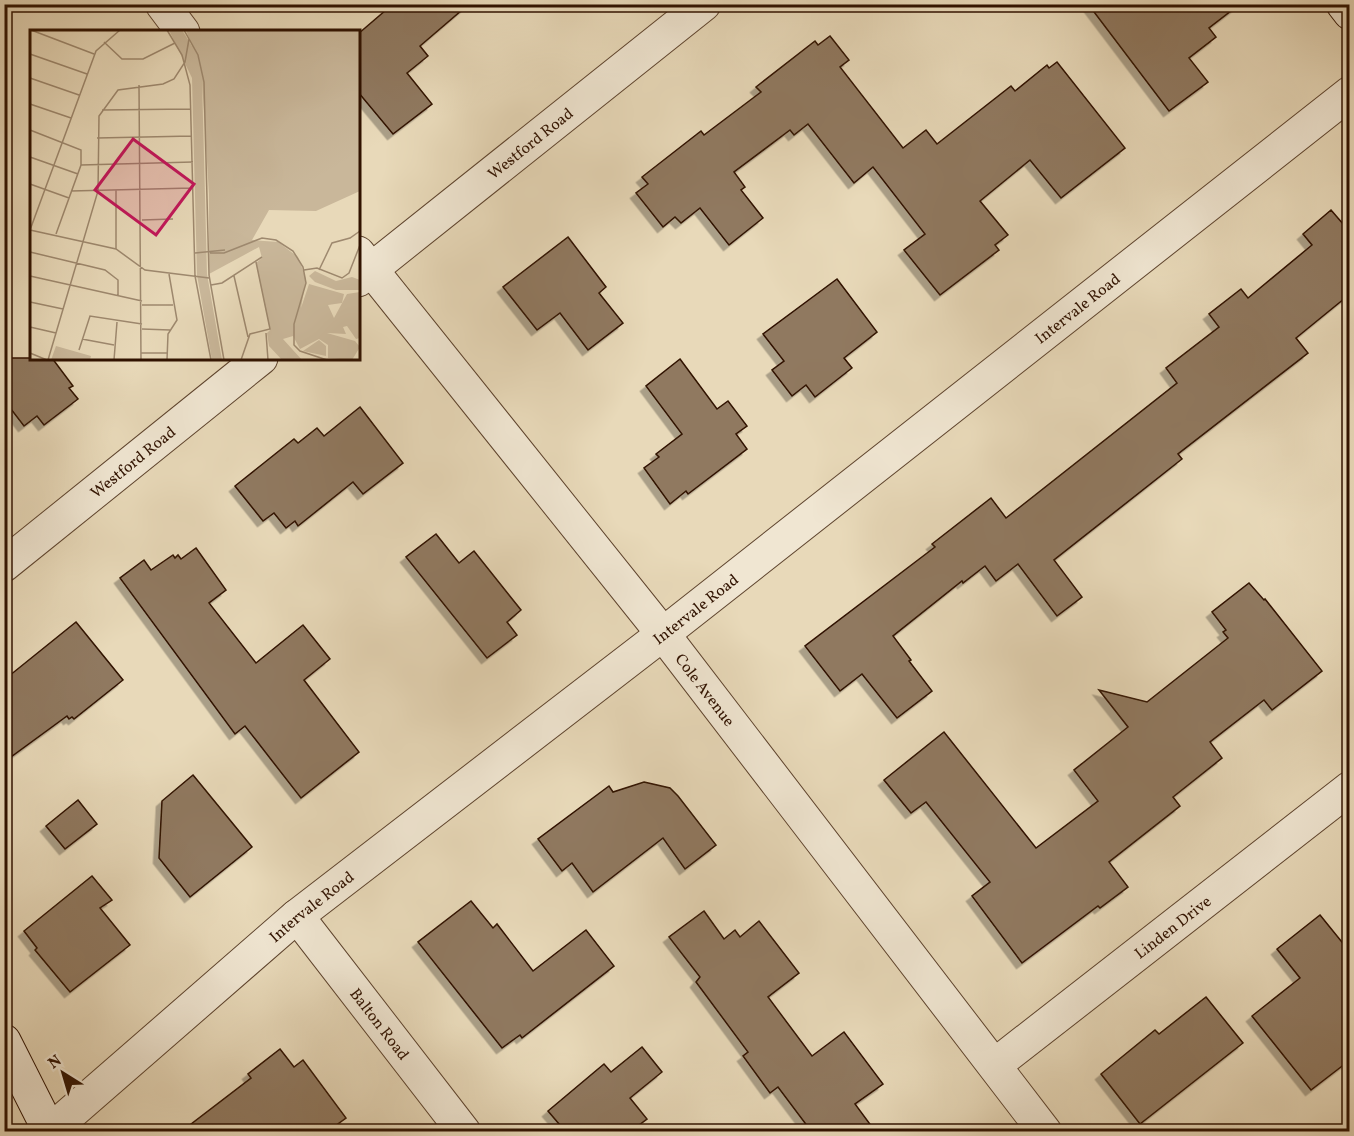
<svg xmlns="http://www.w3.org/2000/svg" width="1354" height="1136" viewBox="0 0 1354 1136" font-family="Vollkorn,serif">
<defs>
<filter id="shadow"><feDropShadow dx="-5.5" dy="5.5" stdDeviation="0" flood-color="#0004"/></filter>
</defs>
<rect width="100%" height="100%" fill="#e8d9b9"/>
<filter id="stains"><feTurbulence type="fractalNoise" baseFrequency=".00333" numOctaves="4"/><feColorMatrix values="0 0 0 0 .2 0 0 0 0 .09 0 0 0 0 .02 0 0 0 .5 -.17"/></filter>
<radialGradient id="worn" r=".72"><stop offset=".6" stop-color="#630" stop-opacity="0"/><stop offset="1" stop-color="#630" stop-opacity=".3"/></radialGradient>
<!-- building -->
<g fill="#907960" stroke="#301200" stroke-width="1.5" filter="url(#shadow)">
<polygon points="393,4 469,4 420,46 428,56 407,73 432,104 393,134 358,92 358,34"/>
<polygon points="1088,4 1240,4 1209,28 1216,37 1189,58 1208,82 1169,111"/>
<polygon points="830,36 849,60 840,67 903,148 926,130 937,144 1011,86 1015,91 1047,65 1049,68 1057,62 1125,148 1061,198 1030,160 980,201 1008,235 995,245 999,250 940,295 904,250 925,234 873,167 854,183 808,124 794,135 790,130 734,172 745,187 741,190 763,218 729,245 700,208 681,223 675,217 663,227 636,193 648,184 642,177 701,131 704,135 761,92 756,87 815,41 818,45"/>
<polygon points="1331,210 1350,232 1350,294 1296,338 1308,353 1178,454 1182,459 1054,560 1082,597 1057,616 1018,564 996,581 985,566 963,583 962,581 893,636 911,660 909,661 932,691 897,718 862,674 840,691 805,646 935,547 932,544 991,498 1006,518 1177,383 1166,368 1219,327 1209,314 1241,289 1248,298 1312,245 1303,234"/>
<polygon points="568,237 606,287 599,293 623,323 588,350 560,313 537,330 503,287"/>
<polygon points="837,279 877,332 844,358 852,368 815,397 806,385 792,396 772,370 784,361 763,334"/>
<polygon points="4,358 52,358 73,386 69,388 78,399 44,425 37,416 24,426 4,400"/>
<polygon points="680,359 717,409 728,401 747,426 736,434 747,449 688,494 686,491 670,504 644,468 659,457 656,454 682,434 646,386"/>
<polygon points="360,407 403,463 363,494 353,482 298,526 295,521 286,528 274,513 263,521 235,486 294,439 298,443 317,428 324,436"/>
<polygon points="436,534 459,563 474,551 521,610 507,622 517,635 487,658 406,557"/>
<polygon points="196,548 226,590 209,603 256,663 303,625 330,659 304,680 359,752 301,798 245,726 235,734 120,578 144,560 151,570 173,555 175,558 178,555 181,559"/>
<polygon points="1249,583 1264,600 1265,599 1322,671 1272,710 1264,700 1210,742 1222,758 1173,797 1180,806 1109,862 1128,887 1100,908 1098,906 1022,963 972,896 990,882 926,802 911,813 884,780 944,732 1036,848 1098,801 1074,770 1128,727 1099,690 1147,702 1228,638 1223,632 1226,630 1212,612"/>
<polygon points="76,622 123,680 74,719 72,717 69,719 67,716 4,762 4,680"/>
<polygon points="193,775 252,847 190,897 159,858 162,801"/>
<polygon points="644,782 670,788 678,796 716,845 685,869 663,838 593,892 572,863 562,871 538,839 609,786 613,792"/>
<polygon points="78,800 97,824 65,849 46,826"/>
<polygon points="92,876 112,900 100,908 130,945 70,992 35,950 37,948 24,931"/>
<polygon points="471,901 493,928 497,924 533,971 586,930 614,966 522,1038 520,1035 502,1048 418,942"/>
<polygon points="704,911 724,939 735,930 740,937 759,921 799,973 768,997 812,1056 844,1032 883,1084 855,1104 875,1131 811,1131 778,1087 770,1093 743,1056 748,1052 696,982 700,977 669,937"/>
<polygon points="1320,915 1350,952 1350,1060 1311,1090 1252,1016 1300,978 1277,949"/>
<polygon points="1206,997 1243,1043 1140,1124 1101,1074 1155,1030 1159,1034"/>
<polygon points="642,1047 662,1072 630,1098 647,1119 631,1131 565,1131 548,1111 604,1064 611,1072"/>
<polygon points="280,1049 294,1067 303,1060 346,1118 328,1131 182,1131 251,1078 248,1074"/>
</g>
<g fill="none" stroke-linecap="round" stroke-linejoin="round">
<defs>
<g id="street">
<polyline points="162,4 183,32"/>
<path id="s1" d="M358 253 663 634 1045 1132"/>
<path id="s2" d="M358 280 704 4"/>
<path id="s3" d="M4 565 261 358"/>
<path id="s4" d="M297 916 464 1132"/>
<path id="s5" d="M995 1065 1350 788"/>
<path id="s6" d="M49 1132 297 916 663 634 1350 93"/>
</g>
<g id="secondary">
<polyline points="1343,4 1350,13"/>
<polyline points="4,1041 50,1132"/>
</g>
</defs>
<!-- street casing -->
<use href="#street" stroke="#5e442e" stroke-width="35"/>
<!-- secondary casing -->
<use href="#secondary" stroke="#301200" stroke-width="35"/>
<!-- street -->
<use href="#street" stroke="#f0e6d2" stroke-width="33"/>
<!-- secondary -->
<use href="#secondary" stroke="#f0e6d2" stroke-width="33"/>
</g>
<g text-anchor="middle" stroke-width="6" stroke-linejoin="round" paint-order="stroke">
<!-- street labels -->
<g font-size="16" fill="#301200" stroke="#f0e6d2">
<text dy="6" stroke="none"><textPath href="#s2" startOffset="220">Westford Road</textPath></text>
<text dy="6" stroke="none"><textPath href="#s6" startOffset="1318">Intervale Road</textPath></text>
<text dy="6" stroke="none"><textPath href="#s3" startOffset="165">Westford Road</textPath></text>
<text dy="6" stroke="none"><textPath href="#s6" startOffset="832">Intervale Road</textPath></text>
<text dy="6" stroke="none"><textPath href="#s1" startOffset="558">Cole Avenue</textPath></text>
<text dy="6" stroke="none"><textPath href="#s6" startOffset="346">Intervale Road</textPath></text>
<text dy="6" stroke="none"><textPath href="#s5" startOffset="225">Linden Drive</textPath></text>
<text dy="6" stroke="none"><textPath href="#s4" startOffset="136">Balton Road</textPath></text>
</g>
</g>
<!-- overview -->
<g transform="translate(30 30)">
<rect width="330" height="330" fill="#e8d9b9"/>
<path d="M139 0H152L162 16 156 0H330V161L286 181 239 180 222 210 248 212 268 227 276 249 271 278 279 254 314 264 312 273 298 275 304 288 317 264 330 262V308L326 309 317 296 313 297 316 304 297 303 325 311 330 317 322 330 298 328V315L289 309 270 319 263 306 253 309 272 330H252L239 316 237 303 240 300 226 233 232 228 229 217 179 244V164L172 51 177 244 192 330H182L167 245 162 48ZM285 241 306 251 322 247 330 250V260H306L285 252 279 246ZM289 310 296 316V326L273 321ZM26 316 61 326 60 330H21Z" fill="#c9b79a"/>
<path fill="none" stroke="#9e896f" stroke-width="1.5" d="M1 0 64 24M137 0 152 25 160 55 165 246 181 330M154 0 168 25 174 52 179 245 194 330M74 12 92 29H113L145 13M0 24 57 44M0 48 49 65M109 55 111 330M0 74 41 88M72 80 160 79M0 100 51 120V135L26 204M67 108 162 106M0 127 48 144M51 135 163 132M0 154 39 168M41 161 162 158M112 190 143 189M0 200 66 21 90 0M0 200 86 219 115 240 179 248M86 219V160M0 222 75 240 88 250V265M165 223 195 220M180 223H194L232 208 246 210 263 221 273 237 276 253 264 294V315L270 321 297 330M274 240 287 238 312 248 319 243 330 215M289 240 302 213 320 208 330 201M0 246 112 271M204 246 218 307M181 255 192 253 232 227M0 272 33 279M112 275H143M0 297 26 303M112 299 140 300M236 303 238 330M52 309 84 315M49 320 60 286 112 294M0 323 17 330M111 323H137M18 330 68 161 69 86 88 60 133 54 144 49 155 32 159 9M84 330 87 292M137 330 138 304 147 290 139 244M211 330 220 304 240 299 226 232"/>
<path fill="#c2185b" fill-opacity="0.15" stroke="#c2185b" stroke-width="3" d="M103 109 164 154 126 205 65 160Z"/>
<rect width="330" height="330" fill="none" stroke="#301200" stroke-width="3"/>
</g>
<!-- margin -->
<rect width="1354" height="1136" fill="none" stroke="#e8d9b9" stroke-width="24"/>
<rect x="6" y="6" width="1342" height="1124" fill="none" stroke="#301200" stroke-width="3"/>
<rect x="12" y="12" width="1330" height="1112" fill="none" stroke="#301200" stroke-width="1.5"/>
<!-- north arrow -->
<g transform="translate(63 1073) rotate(323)" stroke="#f0e6d2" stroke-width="4.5" paint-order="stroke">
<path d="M0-4.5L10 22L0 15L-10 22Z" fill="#301200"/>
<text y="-9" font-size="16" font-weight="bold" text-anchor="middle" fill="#301200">N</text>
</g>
<rect width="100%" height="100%" filter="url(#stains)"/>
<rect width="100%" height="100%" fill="url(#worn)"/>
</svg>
